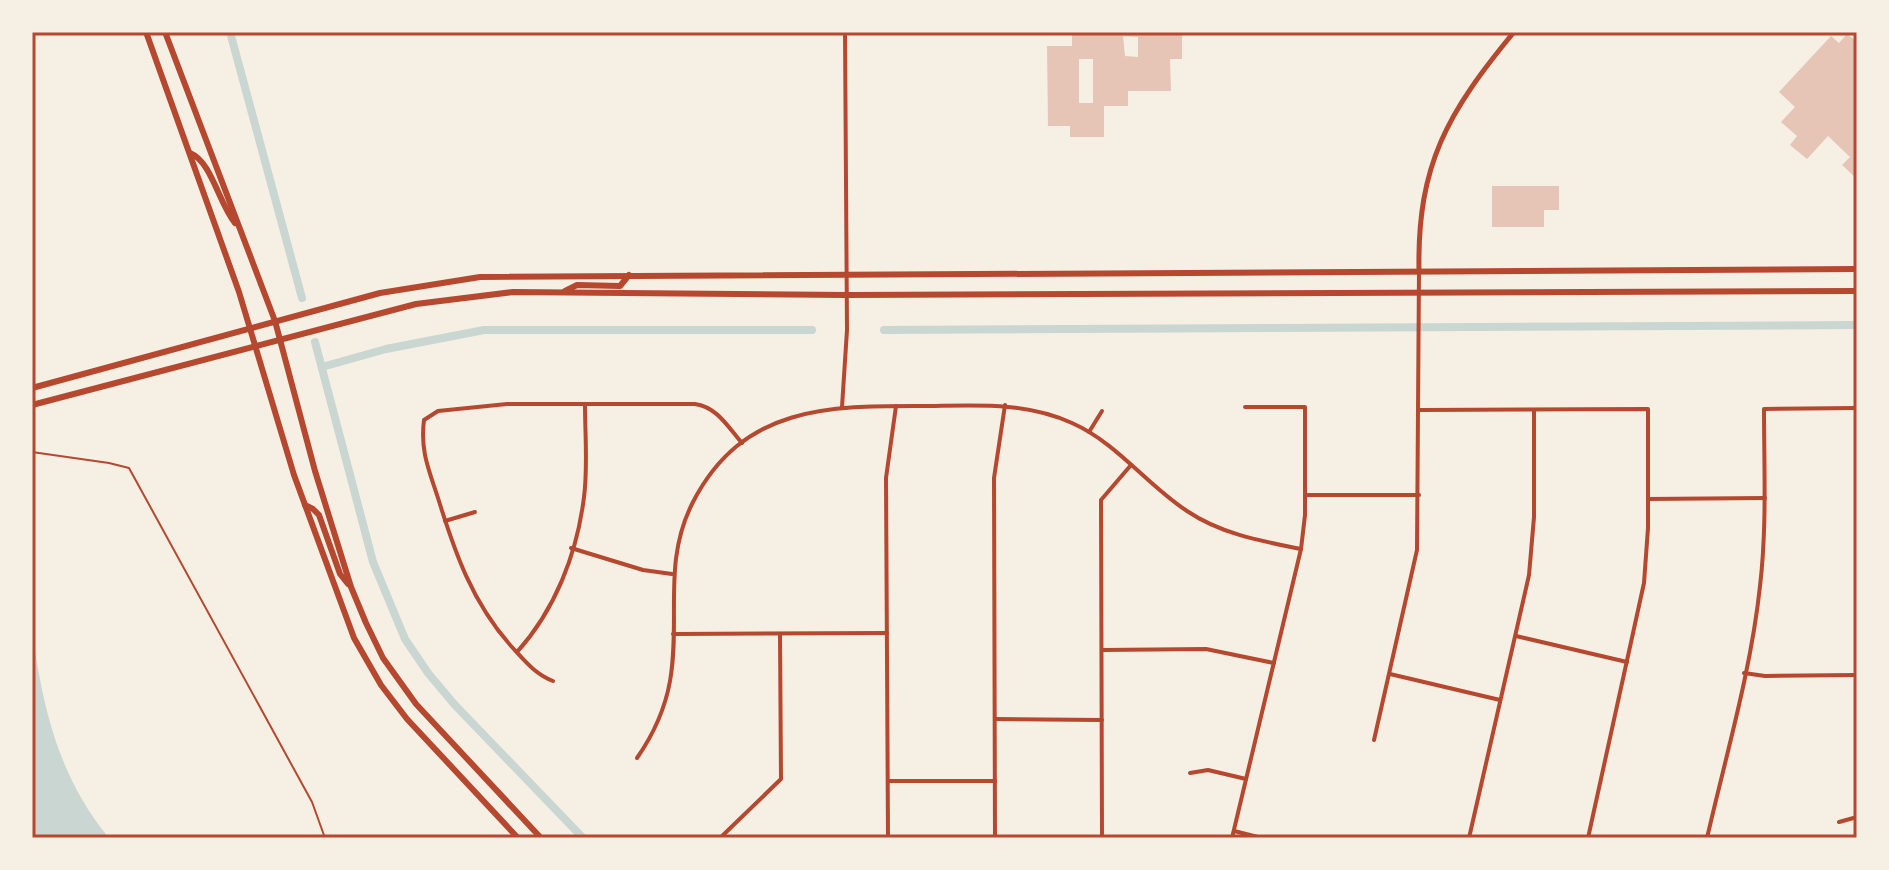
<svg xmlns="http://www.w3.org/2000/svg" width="1889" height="870" viewBox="0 0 1889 870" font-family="Overpass,sans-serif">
<rect width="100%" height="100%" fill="#f6efe4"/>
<!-- water -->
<path fill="#c9d6d2" d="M32 620C36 634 34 649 37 663 48 728 66 786 109 838H32Z"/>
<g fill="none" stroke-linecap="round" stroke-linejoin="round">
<!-- canal -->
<g stroke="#c9d6d2" stroke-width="8">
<polyline points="230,32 302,298"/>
<polyline points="884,330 1857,325"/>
<polyline points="315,342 373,562 405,639 428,673 454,704 583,838"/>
<polyline points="322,367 386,349 484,330 812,330"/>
</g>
</g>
<!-- building -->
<g fill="#e6c5b7" fill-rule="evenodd">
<path d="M1080 32H1182V59H1170L1171 91H1128V106H1104V137H1070V126H1048L1047 46H1072V33ZM1123 36 1138 37V57L1125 56ZM1079 59H1093V103H1079Z"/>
<polygon points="1847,34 1857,42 1857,179 1842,165 1850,157 1828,136 1807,159 1790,145 1797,136 1781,122 1795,107 1779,92 1831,36 1839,43"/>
<polygon points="1492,186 1559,186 1559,210 1544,210 1544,227 1492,227"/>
</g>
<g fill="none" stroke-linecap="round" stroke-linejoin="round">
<!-- path -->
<polyline stroke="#b5482f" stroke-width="2" points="32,452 109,463 129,468 312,802 325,838"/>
<!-- minor -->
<g stroke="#b5482f" stroke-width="4">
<polyline points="842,407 847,330 845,32"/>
<polyline points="1419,410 1648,409 1648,528 1644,583 1588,838"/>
<polyline points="1089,432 1102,411"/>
<polyline points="1305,495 1419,495"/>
<polyline points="1648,499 1765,498"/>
<polyline points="445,521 475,512"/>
<polyline points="571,548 643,570 672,574"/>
<polyline points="673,634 887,633"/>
<polyline points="1516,636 1627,662"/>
<polyline points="1102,650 1206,649 1274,663"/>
<path d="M517 652C555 610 577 554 584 497 588 467 585 435 585 405"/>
<polyline points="1744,673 1765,676 1857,675"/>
<polyline points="1390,674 1500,700"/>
<path d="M553 681C535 674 525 661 511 646 472 602 455 553 438 498 429 470 420 451 424 420L438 411 507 404H695C717 407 728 427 742 443"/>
<polyline points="995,719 1102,720"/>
<polyline points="1374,740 1417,550 1419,271"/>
<path d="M637 758C653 735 665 709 670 681 681 619 662 562 693 502 745 401 837 406 935 406 983 405 1028 403 1072 423 1117 443 1147 485 1187 511 1221 534 1261 541 1301 549"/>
<polyline points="1190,773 1208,770 1246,779"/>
<polyline points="888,781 995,781"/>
<polyline points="1839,822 1857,817"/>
<polyline points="1234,831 1262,838"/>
<polyline points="720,838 781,779 780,634"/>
<polyline points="888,838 886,478 896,406"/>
<polyline points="995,838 994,478 1005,405"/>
<polyline points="1102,838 1101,500 1131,465"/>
<polyline points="1232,838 1301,549 1305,515 1305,407 1245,407"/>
<polyline points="1469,838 1529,575 1534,517 1534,410"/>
<path d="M1707 838C1726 755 1751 671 1760 586 1767 527 1764 468 1764 409L1857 408"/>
</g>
<!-- tertiary -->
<path stroke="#b5482f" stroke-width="5" d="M1419 271C1417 164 1448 112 1514 32"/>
<!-- secondary -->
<g stroke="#b5482f" stroke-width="6">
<polyline points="565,291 577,285 620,286 629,275"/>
<polyline points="32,388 380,293 480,277 1857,269"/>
<polyline points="32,405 416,304 513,292 847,295 1857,291"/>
</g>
<!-- primary -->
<g stroke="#b5482f" stroke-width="6">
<polyline points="146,32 239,292 294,475 354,638 381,685 407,719 518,838"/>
<polyline points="165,32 275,321 315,471 351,587 366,623 383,658 416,704 541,838"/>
<path d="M190 153C212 162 218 202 235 223"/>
<polyline points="305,505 313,509 319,515 340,574 348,584"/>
</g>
</g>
<!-- border -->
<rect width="1889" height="870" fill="none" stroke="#f6efe4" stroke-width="68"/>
<rect x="34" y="34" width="1821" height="802" fill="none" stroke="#b5482f" stroke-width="3"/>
</svg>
